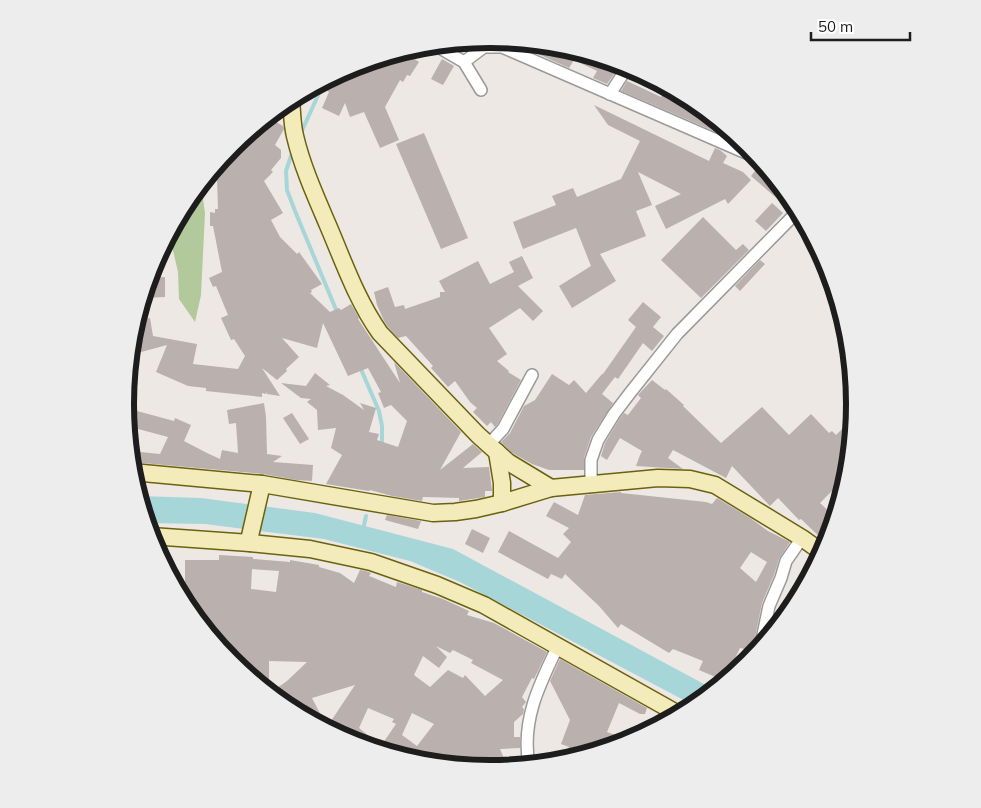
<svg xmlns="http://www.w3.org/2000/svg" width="981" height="808" viewBox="0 0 981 808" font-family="Mulish,sans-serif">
<rect width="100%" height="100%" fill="#ede8e3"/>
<!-- forest -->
<polygon fill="#b2c99b" points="201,184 205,213 201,295 195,322 179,299 178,272 172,246 166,240 187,201"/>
<!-- water -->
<polygon fill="#a7d6d8" points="139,496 201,498 315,513 453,549 715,690 695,706 460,582 410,561 324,539 205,524 147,523"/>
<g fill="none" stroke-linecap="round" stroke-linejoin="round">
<!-- stream -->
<g stroke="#a7d6d8" stroke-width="4">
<polyline points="300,135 325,80"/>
<polyline points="293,150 286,171 287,190 295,211 337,312"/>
<polyline points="360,367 379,411 382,426 382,446"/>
<polyline points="363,530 366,516"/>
</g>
</g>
<!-- building -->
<g fill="#bab0ad" fill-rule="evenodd">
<polygon points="507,40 562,46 621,64 607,84 593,78 597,71 574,60 569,68"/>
<polygon points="403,51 419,62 410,76 407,75 403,82 400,80 385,107 399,140 380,148 364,112 350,117 345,103 339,116 322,108 329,92 326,90 332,77 333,76 341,80 346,69 351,66"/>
<polygon points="442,59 454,66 443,85 431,79"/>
<polygon points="627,81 661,97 665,88 694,100 749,146 621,91"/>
<polygon points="594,105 709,161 715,148 720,150 727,156 723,163 743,172 751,180 728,204 725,199 666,229 655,206 681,194 638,172 652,205 636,211 646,236 600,254 616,281 572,308 559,286 591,266 576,228 523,249 513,222 556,205 552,196 573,188 577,197 621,179 640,141 608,125"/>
<polygon points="267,117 283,126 284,129 275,145 281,150 281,158 271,170 273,172 264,181 283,213 271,220 280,237 297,254 299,252 322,284 311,290 312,292 310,293 330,312 339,308 341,310 351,304 359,318 358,319 400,383 394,362 461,432 440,470 473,444 482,452 463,468 489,467 492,491 485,491 485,497 459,501 459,498 423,497 422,501 392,496 370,490 369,491 326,484 342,455 331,448 336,428 318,430 317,410 307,402 311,399 301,398 281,383 306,386 315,373 330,385 326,386 343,395 364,410 360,403 376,408 369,432 379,434 377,440 398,447 407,421 391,405 384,408 378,393 381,392 368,368 348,376 323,323 317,348 282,338 299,357 286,369 287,371 277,380 262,368 280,396 267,394 266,392 266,394 262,393 262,397 206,391 206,388 188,386 156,372 167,345 130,355 132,332 136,321 150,318 153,336 197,344 193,364 238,369 245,356 234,339 231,340 221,318 228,315 216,286 213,287 209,278 222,272 213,226 210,226 210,212 215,213 215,209 218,209 217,179 214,174 219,171 215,166 232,146"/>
<polygon points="424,133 468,238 441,249 396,144"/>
<polygon points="765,165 789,195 782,203 751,176 759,166"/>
<polygon points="772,203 783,213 766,231 755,221"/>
<polygon points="703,217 736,250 743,244 749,250 701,298 661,260"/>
<polygon points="522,256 533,278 518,286 543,311 533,321 520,308 489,328 507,354 497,361 509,371 508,372 521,380 497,425 495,427 491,422 487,426 473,412 477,408 470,402 455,381 448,387 431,368 433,366 406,336 398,338 388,327 384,321 377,305 374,292 388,287 395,307 404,305 405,309 440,297 440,292 445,292 439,281 478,261 490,284 514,272 509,262"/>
<polygon points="760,260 765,264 740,291 735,286"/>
<polygon points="165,277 165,297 143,298 149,278"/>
<polygon points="643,302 661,317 653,327 664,336 652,351 643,343 618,379 615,377 602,394 613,403 591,437 584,458 584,470 549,470 532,464 511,452 501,442 510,433 524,406 535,400 552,374 569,385 574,380 586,393 602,374 603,374 636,327 628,320"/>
<polygon points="652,380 665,390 666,389 684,405 683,406 721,443 762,407 789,435 811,414 829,433 832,431 836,435 854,417 853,436 844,444 851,452 850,460 843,468 849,474 847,480 842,485 840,483 820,503 836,518 831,534 824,541 801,519 799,520 778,498 770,506 732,466 726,478 673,450 668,458 683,469 636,466 640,455 642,451 620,438 607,460 601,456 605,443 620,418 624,413 628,415 641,398 638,395"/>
<polygon points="264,403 266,417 267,454 282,456 273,462 313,465 312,481 296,480 263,474 131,462 130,451 160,454 168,437 127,426 126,408 174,421 175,418 191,425 184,441 207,453 220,459 222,450 238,453 236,423 229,424 227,410"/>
<polygon points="292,413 309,439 300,444 283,418"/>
<path d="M621 492V493L706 502 712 504 717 498 750 518 768 531 790 542 779 559 774 575 762 603 753 647V651L740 648 723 683 718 678 699 670 703 661 673 649 669 653 621 624 618 628 599 606 565 574 562 579 551 574 548 579 498 552 509 531 558 558 571 542 563 534 569 528 546 516 554 502 578 515 585 495ZM751 552 767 562 756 582 740 568Z"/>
<polygon points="387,515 421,521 418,529 385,520"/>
<polygon points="472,529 490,538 483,553 465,544"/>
<path d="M219 555 253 557V559L290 562V560L319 565V567L340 573 354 583 360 570 366 571 371 573 369 576 396 587 397 582 422 590V592L443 599 469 611 467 615 494 623 547 652 534 679 532 678 522 697 526 702 522 707 524 709 523 714 514 722V737H520V748L500 749 508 768 490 769 419 762 406 753 404 755 393 747 389 752V753L350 741 287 708 270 693 287 681 307 662 269 661V679L252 678 232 662 185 604V560H219ZM252 569 279 571 276 592 251 589ZM436 646 450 653 453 650 473 660 471 663 503 680 485 696 465 675 463 678 448 670 430 687 414 675 423 656 439 668 447 657ZM355 685 327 727 312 698ZM368 708 394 719 392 722 396 724 381 746 359 728ZM412 713 434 724 417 746 402 735Z"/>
<polygon points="776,611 782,612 781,615 787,616 770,636"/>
<polygon points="560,659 647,708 645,714 640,714 619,703 607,732 632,741 568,760 569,755 566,754 569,747 561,744 570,720 550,681"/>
</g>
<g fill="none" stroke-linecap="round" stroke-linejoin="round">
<defs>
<g id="street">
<polyline points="433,44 464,62 481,90"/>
<polyline points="464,62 484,47 502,47 760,159"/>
<polyline points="610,94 628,66"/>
<polyline points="489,444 503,429 532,375"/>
<polyline points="594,484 591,476 591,460 598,440 614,414 630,393 677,334 799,210"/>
<polyline points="760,649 769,606 781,578 786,561 802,538"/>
<path d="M529 765C521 721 539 685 558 646"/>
</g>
<g id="secondary">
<path d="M291 98C292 111 292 124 295 136 302 166 315 195 327 223 343 260 356 299 380 333L478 435 508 462 551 488"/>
<polyline points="497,452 502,483 502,503"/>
<polyline points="132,472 262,484 433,513 455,512 476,509 502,503 551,488 658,478 690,479 715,485 802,538 823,553"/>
<polyline points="151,536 250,543 310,549 371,562 437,585 484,605 680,715"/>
<polyline points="250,543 250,536 262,484"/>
</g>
</defs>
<!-- street casing -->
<use href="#street" stroke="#9a9a9a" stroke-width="14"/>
<!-- secondary casing -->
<use href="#secondary" stroke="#6a620d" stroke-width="19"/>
<!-- street -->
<use href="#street" stroke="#fff" stroke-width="11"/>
<!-- secondary -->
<use href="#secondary" stroke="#f4ebbb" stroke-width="16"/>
</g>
<!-- crop -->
<path d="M0 0H981V808H0ZM134 404a356 356 0 1 1 712 0a356 356 0 1 1-712 0Z" fill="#ededed" fill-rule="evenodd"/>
<path fill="none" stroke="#1d1d1d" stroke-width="6" d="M134 404a356 356 0 1 1 712 0a356 356 0 1 1-712 0Z"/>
<!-- scale -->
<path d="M811 32v8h99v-8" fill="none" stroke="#1d1d1d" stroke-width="2.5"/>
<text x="818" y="32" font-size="15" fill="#1d1d1d" stroke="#ffffff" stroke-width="4" paint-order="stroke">50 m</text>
</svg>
